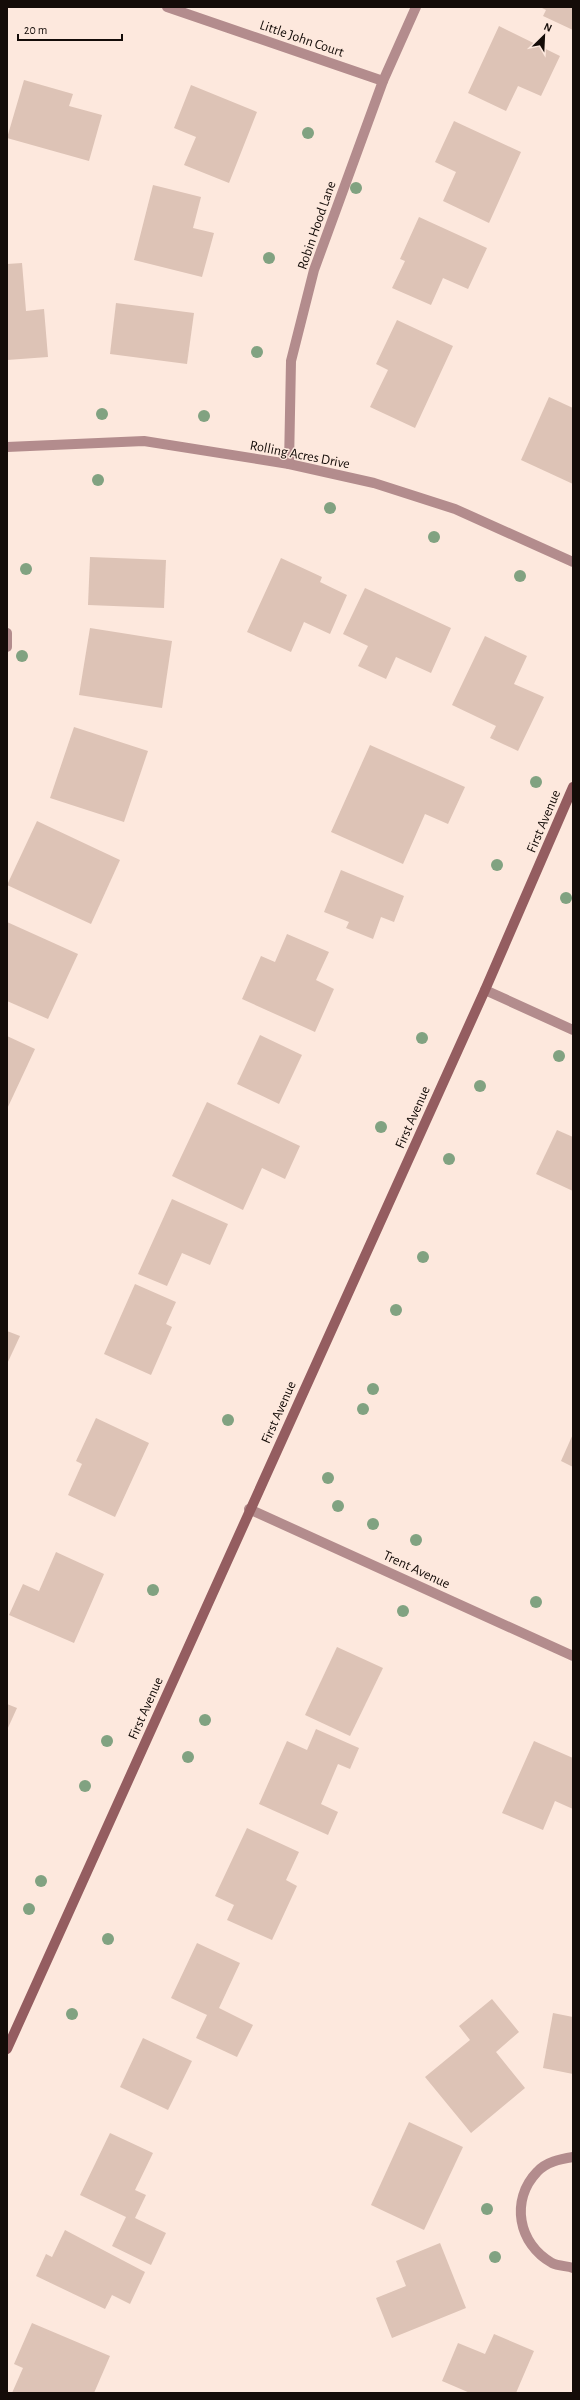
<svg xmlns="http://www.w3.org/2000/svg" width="580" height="2400" viewBox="0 0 580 2400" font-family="'Alegreya Sans',sans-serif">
<rect width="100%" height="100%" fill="#fde8dd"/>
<!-- building -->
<g fill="#ddc3b6">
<polygon points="540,7 573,7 573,30 543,16 546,10"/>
<polygon points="499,26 560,56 541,96 518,86 506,111 468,93"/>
<polygon points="24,80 73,94 69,106 102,115 89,161 7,138"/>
<polygon points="191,85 257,112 229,183 184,165 196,137 174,128"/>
<polygon points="454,121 521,152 489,223 443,201 456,172 435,162"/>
<polygon points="153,185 201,197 193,228 214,233 202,277 134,260"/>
<polygon points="419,217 487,248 468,289 443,278 431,305 392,288 405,261 400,259"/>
<polygon points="22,263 26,311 44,309 48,357 7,360 7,264"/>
<polygon points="116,303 194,313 187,364 110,354"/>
<polygon points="397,320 453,346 415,428 370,407 388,370 376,364"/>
<polygon points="549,397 573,408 573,484 521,460"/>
<polygon points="90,557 166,560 164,608 88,605"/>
<polygon points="281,558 322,577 320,582 347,595 330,634 304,622 291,652 247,632"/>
<polygon points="365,588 451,628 431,673 396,657 386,679 358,666 368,646 343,634"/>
<polygon points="90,628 172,641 162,708 79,695"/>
<polygon points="485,636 527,656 514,684 544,697 518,751 490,738 496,726 452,705"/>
<polygon points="74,727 148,751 124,822 50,798"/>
<polygon points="370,745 465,787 448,824 425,814 403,864 331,832"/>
<polygon points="37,821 120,860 91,924 7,885"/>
<polygon points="341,870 404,896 394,922 381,917 373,939 346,928 349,922 324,912"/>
<polygon points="7,922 78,954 48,1019 7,1001"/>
<polygon points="287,934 329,952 316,980 334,989 315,1032 242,999 261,956 275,962"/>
<polygon points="260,1035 302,1055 279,1104 237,1084"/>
<polygon points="7,1036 35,1049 7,1109"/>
<polygon points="207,1102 300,1146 285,1179 262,1168 243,1210 172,1176"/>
<polygon points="557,1130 573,1137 573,1191 536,1174"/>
<polygon points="172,1199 228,1224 210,1265 182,1253 167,1286 138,1274"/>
<polygon points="135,1284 176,1302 166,1324 172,1327 151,1375 104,1354"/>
<polygon points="7,1331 20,1336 7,1364"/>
<polygon points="96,1418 149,1443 115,1517 68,1495 82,1464 76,1461"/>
<polygon points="573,1434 573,1467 561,1461"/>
<polygon points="56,1552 104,1574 74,1643 9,1615 23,1584 39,1591"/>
<polygon points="337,1647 383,1668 350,1736 305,1715"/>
<polygon points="7,1704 17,1708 7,1730"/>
<polygon points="316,1729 359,1748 350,1769 338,1764 321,1804 338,1812 328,1835 259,1804 287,1741 307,1750"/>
<polygon points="534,1741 573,1758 573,1809 555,1801 543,1830 502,1813"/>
<polygon points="247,1828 299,1852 286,1880 297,1886 272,1940 227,1920 234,1905 215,1896"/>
<polygon points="197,1943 240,1963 219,2008 253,2025 237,2057 196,2038 207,2015 171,1998"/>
<polygon points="492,1999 519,2032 496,2052 525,2088 471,2133 425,2077 470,2040 459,2026"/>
<polygon points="553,2013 573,2017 573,2074 543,2068"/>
<polygon points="143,2038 192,2061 168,2110 120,2087"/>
<polygon points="409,2122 463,2147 424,2230 371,2205"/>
<polygon points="110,2133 153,2153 135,2190 146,2195 135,2218 166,2233 151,2265 112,2246 126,2217 80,2195"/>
<polygon points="65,2230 145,2272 130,2304 112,2295 105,2309 36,2276 46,2254 52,2257"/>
<polygon points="440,2243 466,2308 392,2338 376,2298 406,2286 396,2261"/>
<polygon points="32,2323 110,2356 94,2393 12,2393 23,2368 14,2364"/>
<polygon points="494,2334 534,2351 516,2393 470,2393 442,2381 458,2343 485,2354"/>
</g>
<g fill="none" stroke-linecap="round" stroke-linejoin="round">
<!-- street -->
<g stroke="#b38c8d" stroke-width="10">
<polyline points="167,7 383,81"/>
<polyline points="7,447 144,441 289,464 374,483 455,509 573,562"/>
<polyline points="289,464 291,361 314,270 383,81 416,7"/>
<polyline points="7,633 7,647"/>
<polyline points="485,990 573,1030"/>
<polyline points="249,1509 573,1656"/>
<path d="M573 2157C560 2159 546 2162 537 2172 510 2200 518 2244 552 2263 558 2266 567 2266 573 2268"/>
</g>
<!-- secondary -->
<polyline stroke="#945d60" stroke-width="10" points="7,2049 485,990 573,787"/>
</g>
<!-- trees -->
<g fill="#81a281">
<circle cx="308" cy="133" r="6"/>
<circle cx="356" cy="188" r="6"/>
<circle cx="269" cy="258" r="6"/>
<circle cx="257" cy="352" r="6"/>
<circle cx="102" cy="414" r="6"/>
<circle cx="204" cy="416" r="6"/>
<circle cx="98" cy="480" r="6"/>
<circle cx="330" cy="508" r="6"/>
<circle cx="434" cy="537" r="6"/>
<circle cx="26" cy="569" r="6"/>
<circle cx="520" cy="576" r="6"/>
<circle cx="22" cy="656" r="6"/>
<circle cx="536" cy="782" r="6"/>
<circle cx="497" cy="865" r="6"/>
<circle cx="566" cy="898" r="6"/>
<circle cx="422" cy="1038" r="6"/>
<circle cx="559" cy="1056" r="6"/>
<circle cx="480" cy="1086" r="6"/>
<circle cx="381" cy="1127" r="6"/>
<circle cx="449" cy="1159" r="6"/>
<circle cx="423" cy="1257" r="6"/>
<circle cx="396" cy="1310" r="6"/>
<circle cx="373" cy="1389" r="6"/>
<circle cx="363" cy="1409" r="6"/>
<circle cx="228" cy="1420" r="6"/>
<circle cx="328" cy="1478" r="6"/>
<circle cx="338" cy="1506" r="6"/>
<circle cx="373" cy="1524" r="6"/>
<circle cx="416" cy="1540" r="6"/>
<circle cx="153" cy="1590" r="6"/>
<circle cx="536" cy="1602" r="6"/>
<circle cx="403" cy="1611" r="6"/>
<circle cx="205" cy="1720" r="6"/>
<circle cx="107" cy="1741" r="6"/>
<circle cx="188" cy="1757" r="6"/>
<circle cx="85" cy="1786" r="6"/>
<circle cx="41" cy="1881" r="6"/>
<circle cx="29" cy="1909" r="6"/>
<circle cx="108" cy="1939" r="6"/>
<circle cx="72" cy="2014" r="6"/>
<circle cx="487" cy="2209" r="6"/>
<circle cx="495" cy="2257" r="6"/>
</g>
<g text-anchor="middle" stroke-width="3" stroke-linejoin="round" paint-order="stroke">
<!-- street labels -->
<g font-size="14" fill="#140c08" stroke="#fde8dd">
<text transform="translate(302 38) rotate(19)" y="5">Little John Court</text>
<text transform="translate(316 225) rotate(-71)" y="5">Robin Hood Lane</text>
<text transform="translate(300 454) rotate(11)" y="5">Rolling Acres Drive</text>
<text transform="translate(543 821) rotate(-67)" y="5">First Avenue</text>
<text transform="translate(412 1117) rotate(-66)" y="5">First Avenue</text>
<text transform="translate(278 1412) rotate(-66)" y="5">First Avenue</text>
<text transform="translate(417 1569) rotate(25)" y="5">Trent Avenue</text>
<text transform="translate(145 1708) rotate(-66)" y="5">First Avenue</text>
</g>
</g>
<!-- border -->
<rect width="580" height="2400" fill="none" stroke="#140c08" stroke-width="16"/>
<!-- north arrow -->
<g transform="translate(544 36) rotate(24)" stroke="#fde8dd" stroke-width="3" paint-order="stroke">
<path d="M0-3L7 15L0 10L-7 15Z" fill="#140c08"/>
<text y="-6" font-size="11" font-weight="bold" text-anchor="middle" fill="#140c08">N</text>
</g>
<!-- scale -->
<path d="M18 34v6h104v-6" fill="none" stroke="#140c08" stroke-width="2"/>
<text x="24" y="34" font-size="12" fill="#140c08" stroke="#fde8dd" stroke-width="3" paint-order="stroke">20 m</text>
</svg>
